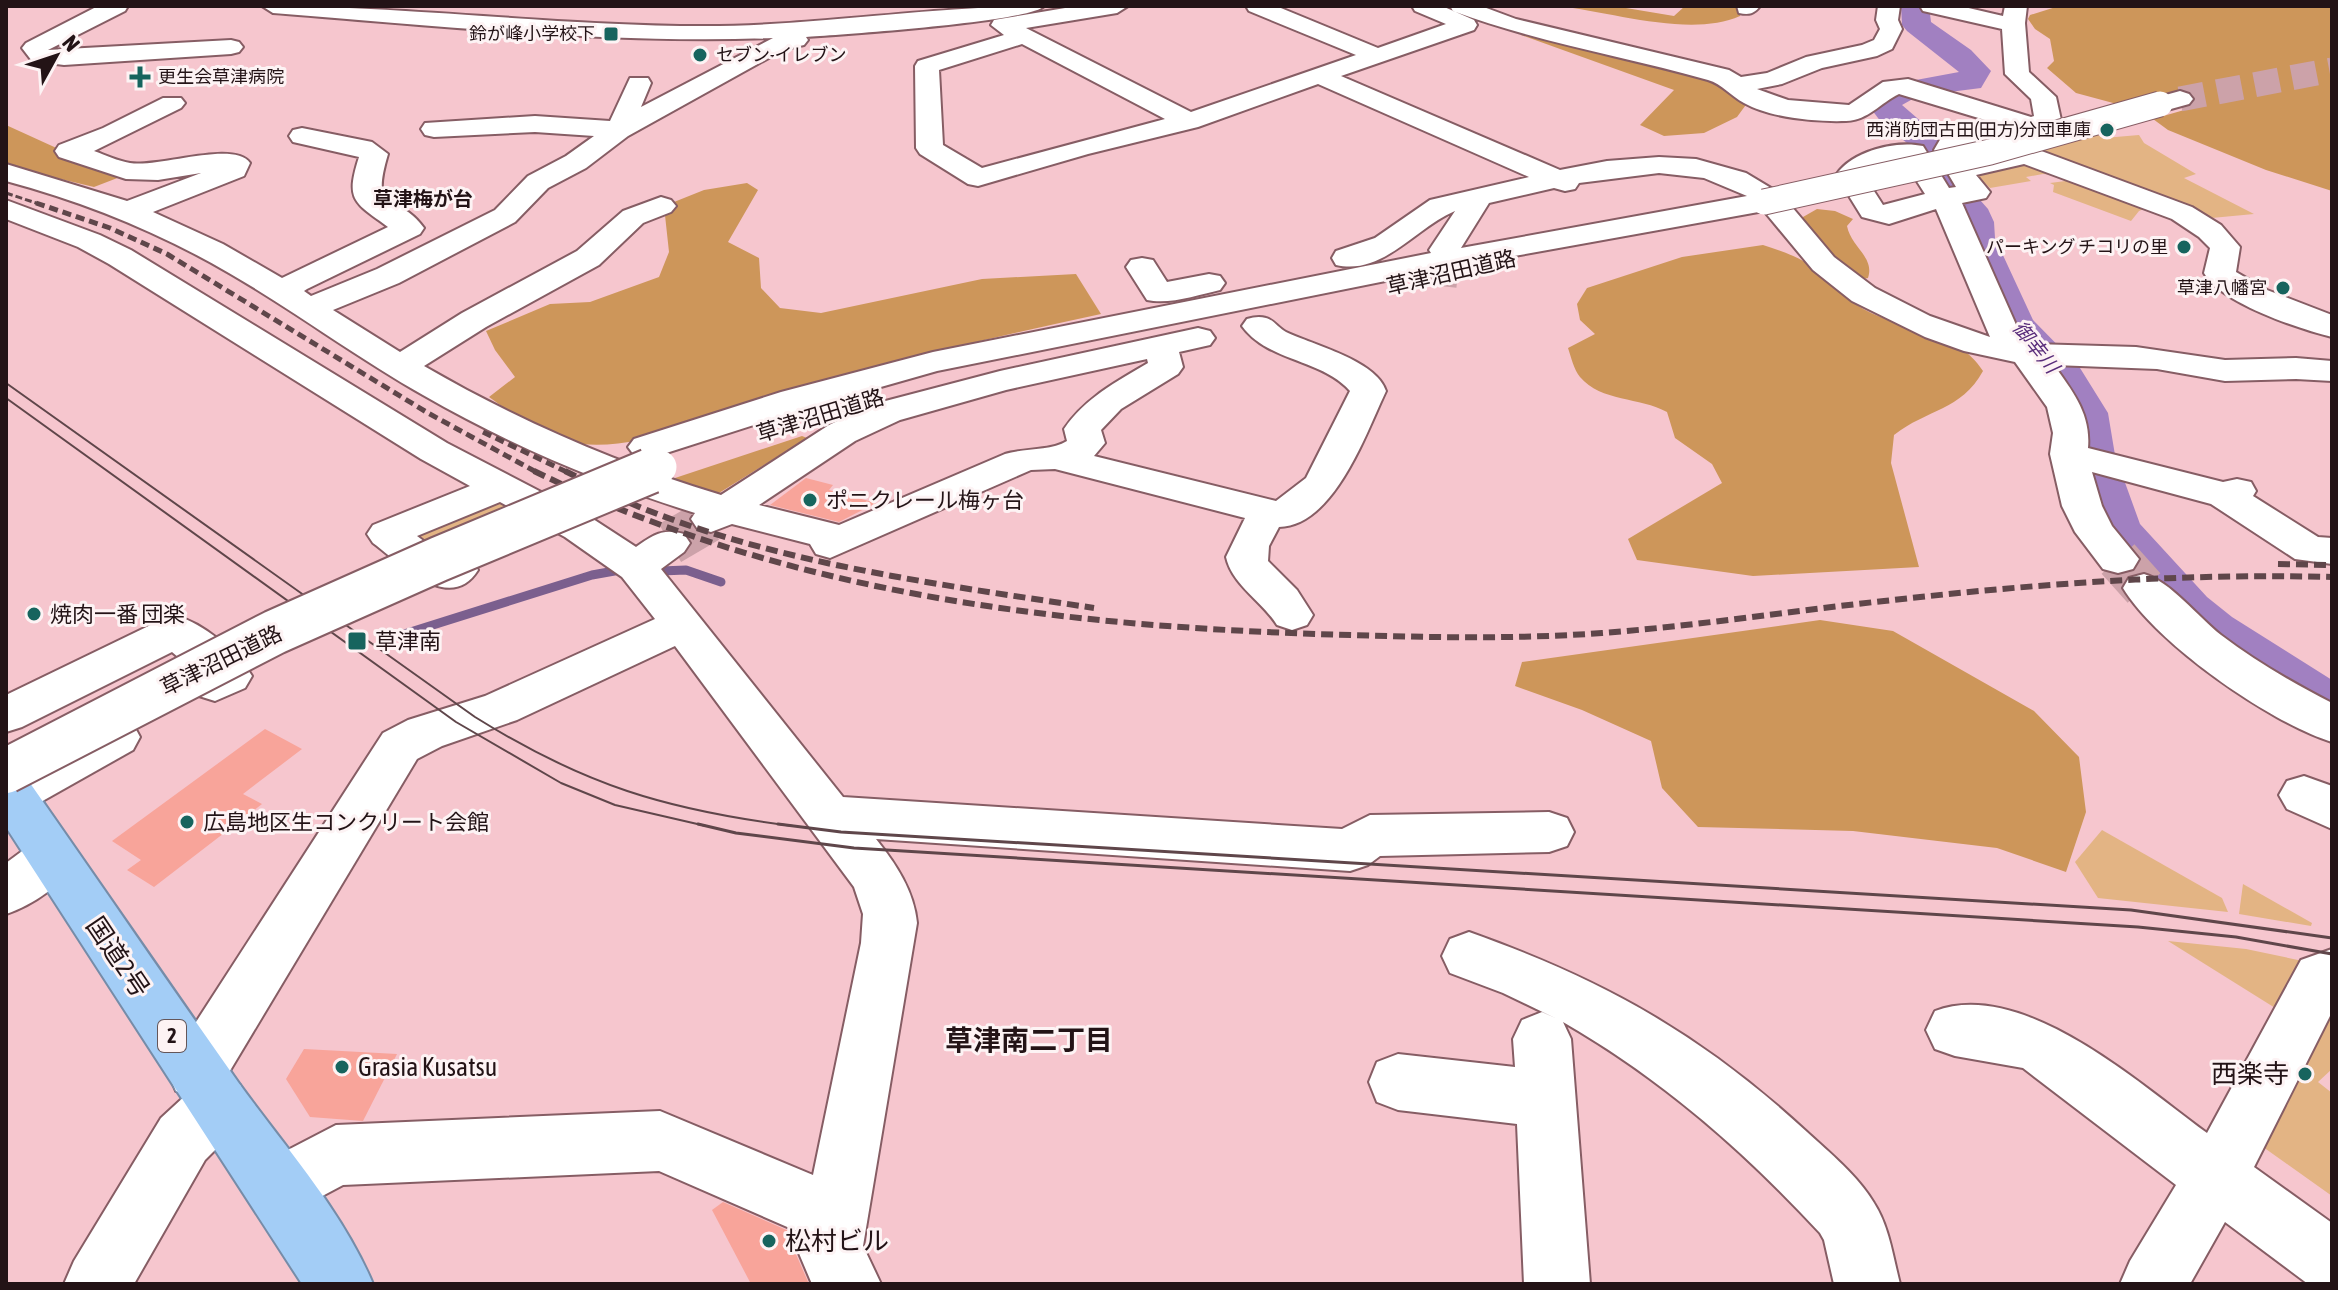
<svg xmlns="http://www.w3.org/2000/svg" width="2338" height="1290" viewBox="0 0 2338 1290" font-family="'Asap Condensed','Noto Sans JP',sans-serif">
<rect width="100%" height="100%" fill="#f6c6ce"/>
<!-- green -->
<g fill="#e3b484">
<polygon points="2070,122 2104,138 2139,135 2144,143 2196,174 2184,178 2254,214 2201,219 2043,156 2027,138"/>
<polygon points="2021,163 2073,176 2043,174 2026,177 2031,181 1990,188 1973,172"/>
<polygon points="2081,179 2151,206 2139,211 2131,221 2053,192 2054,185 2050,183"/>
<polygon points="495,500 544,526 453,564 409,535"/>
<polygon points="2102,830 2222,898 2228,912 2098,898 2075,862"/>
<polygon points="2243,884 2312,923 2311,926 2239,914"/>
<polygon points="2168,941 2246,949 2322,965 2291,1018"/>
<polygon points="2322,1011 2332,1018 2332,1069 2318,1082 2332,1093 2332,1196 2249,1137"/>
</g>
<!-- forest -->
<g fill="#cd965a">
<path d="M1558 6H1614L1674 16 1685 6H1743L1740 16C1691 38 1612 12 1558 6Z"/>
<polygon points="2059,6 2332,6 2332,191 2266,170 2168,130 2153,119 2198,106 2162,92 2128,107 2076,93 2047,68 2054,61 2050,39 2035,29 2028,19 2030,15"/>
<polygon points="1534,33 1713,77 1748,102 1737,117 1704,133 1664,136 1640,125 1674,90 1521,35"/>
<polygon points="6,125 120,177 94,187 6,166"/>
<path d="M747 183 758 190 728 242 759 258 761 288 780 308 821 313 982 279 1076 274 1101 314C998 336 896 360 795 388 724 408 655 451 580 444 553 442 511 413 489 397L515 377 495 350 486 331 550 304 590 302 659 277 669 252 664 206 704 190Z"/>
<path d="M1817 209 1835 211 1853 219 1847 226C1851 247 1875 257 1868 278L1858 280 1800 224 1803 217Z"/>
<path d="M1763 245C1783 251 1808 261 1824 274 1837 285 1845 298 1860 307 1900 331 1958 330 1983 371 1961 411 1927 409 1894 435L1891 463 1919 567 1753 576 1637 560 1628 539 1722 483 1712 464 1675 438 1667 412C1640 397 1601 402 1580 377 1574 370 1571 357 1568 348L1595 334 1580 320 1577 304 1587 288 1682 257Z"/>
<polygon points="802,436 807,438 719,493 710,495 672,479"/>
<polygon points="1820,620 1893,631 2034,711 2079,757 2086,812 2066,872 1997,848 1853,831 1698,827 1662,788 1651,741 1582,710 1515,686 1522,662"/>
</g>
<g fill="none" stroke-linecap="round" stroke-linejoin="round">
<!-- stream -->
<g stroke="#7b5f8e" stroke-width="9">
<polyline points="661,571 686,570 721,582"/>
<polyline points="401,635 592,575 620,570"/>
</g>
<!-- river -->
<polygon fill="#a180c1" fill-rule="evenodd" points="1901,6 1929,6 1931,22 1971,50 1991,71 1981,88 1918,96 1902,105 1946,143 1965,183 1988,209 1994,222 1995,238 2033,320 2080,368 2108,413 2115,455 2140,524 2207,597 2232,617 2332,680 2332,727 2284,707 2192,645 2169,623 2104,548 2088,522 2067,455 2062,413 2046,384 1993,325 1957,238 1952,212 1931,187 1914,148 1884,126 1869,106 1880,91 1889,85 1959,72 1907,31 1902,25"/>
</g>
<!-- building -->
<g fill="#f8a49a">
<polygon points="806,478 833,485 829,490 876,503 839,522 770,505"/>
<polygon points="265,729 302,749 243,794 262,804 154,887 127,870 141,860 112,841"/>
<polygon points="304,1049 342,1051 397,1054 363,1121 310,1117 286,1079"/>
<polygon points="723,1202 798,1235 795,1252 809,1284 751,1284 712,1210"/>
</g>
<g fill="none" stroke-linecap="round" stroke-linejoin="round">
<!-- minor-tunnel-far2 -->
<polyline stroke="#cca2a9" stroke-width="25" stroke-dasharray="25 13" stroke-linecap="butt" points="2180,99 2332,70"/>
<!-- minor-tunnel-far1 -->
<polyline stroke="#cca2a9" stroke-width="33" stroke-dasharray="33 17" stroke-linecap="butt" points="1440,286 1444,250"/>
<!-- minor-tunnel -->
<g stroke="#cca2a9" stroke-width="44" stroke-dasharray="44 22" stroke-linecap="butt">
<polyline points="670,543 711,519"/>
<polyline points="2118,559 2144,588"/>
</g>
<defs>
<g id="minor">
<polygon points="98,6 128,6 125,11 48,50 231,40 239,42 243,47 239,52 231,54 64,65 32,61 22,48 26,43"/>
<path d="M262 6C410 6 557 26 705 26 818 26 931 6 1044 6 1032 22 837 35 806 37L808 40 804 45 783 50 628 136 586 168 548 188 515 222 399 283 333 310 400 352 462 313 577 251 623 211 661 197 671 200 676 206 671 212 643 223 599 265 486 327 424 366C517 420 618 464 721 495L829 425 874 404 1000 371 1198 328 1210 331 1215 338 1210 345 1179 352 1183 367 1178 374 1121 409 1101 430 1105 443 1094 456 1276 501 1306 478 1350 391C1322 359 1268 362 1242 326L1247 319C1254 317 1259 316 1266 318 1274 320 1278 328 1286 332 1313 345 1376 360 1386 391 1366 433 1334 526 1279 527L1269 546 1268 561 1297 590 1313 615 1307 625 1292 630 1277 625C1263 602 1232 585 1226 557L1245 518 1055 469 1031 470 830 558 816 554 810 544 732 524 711 532 697 528 691 519 695 513C602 484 508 444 423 395 356 357 295 311 229 273 159 232 84 202 6 181V164L127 201 201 173 158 180 126 179 59 157 55 151 59 145 103 128 163 98H181L185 103 181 108 94 151C105 155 118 161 130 163 159 168 234 140 250 163L244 176 153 212 223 244 282 278 388 227C354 202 345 201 359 157L293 142 289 136 293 130 302 128 372 142 388 154C369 218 397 190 424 228L420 234 307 289 304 291 311 296 377 269 495 210 528 176 566 156 594 136 535 132 434 137 425 135 421 129 425 123 535 116 610 121 630 78H648L651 83 641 107 773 38C606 44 439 26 273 13ZM1147 359 1148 363C1116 382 1085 398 1064 429L1067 441C1051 451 1024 448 1005 454L839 525 759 505 855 441 900 420 1006 390Z"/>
<path d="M1077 6H1128L1117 13 1026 28 1191 112 1356 55 1249 11 1246 6H1276L1378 48 1446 24 1415 11 1412 6H1442L1474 20 1477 25 1474 30 1341 76 1560 170 1607 161 1659 157 1696 159 1746 173 1781 194 1834 257 1875 288 1930 316 1990 337 1936 209 1889 224 1862 217 1836 175C1852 151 1896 140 1923 146L1949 188 1956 187 1934 150 1941 138 2005 126 1899 94C1880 103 1869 120 1846 121 1815 122 1771 118 1744 103 1731 96 1722 84 1708 80 1623 56 1536 42 1453 11L1450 6H1481L1516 19 1729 70 1741 77 1767 73 1806 57 1862 45 1874 40 1880 29 1876 20 1878 6H1900L1898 20 1902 29 1892 49 1877 56 1822 68 1782 84 1757 89 1788 100 1849 105 1883 82 1908 79 2031 117 2034 116 2031 99 2005 74 2002 29 1923 11 1920 6H1960L2003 16 2005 6H2027L2025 23 2029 72 2056 97 2061 120C2048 139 1985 146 1962 150L1967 161 2026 147 2036 149 2192 207 2221 225 2240 247 2236 272 2267 290 2332 315V337C2299 329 2221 303 2204 273L2210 248 2199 237 2172 219 2024 164 1976 175 1990 192 1986 198 1962 203 2017 327 2034 344 2136 347 2225 360 2296 358 2332 361V381L2296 379 2225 381 2157 369 2054 365C2073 392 2091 414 2088 448L2223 482 2237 479 2251 482 2256 491 2253 496 2318 537 2332 538V564L2295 559 2211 504 2092 472 2102 506 2112 526 2139 559 2133 569 2118 573 2103 569 2075 532 2062 506 2050 454 2053 433 2047 407 2015 362 1964 351 1925 337 1852 301 1813 270 1764 211 1470 264 937 371 807 408 660 455 647 458 634 455 628 447 634 439 781 392 933 352 1431 253 1429 250 1455 211C1416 227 1383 276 1336 265L1332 258 1336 251 1375 238 1430 200 1529 177 1318 84 1198 127 1088 154 978 186 968 184 920 154 916 148 915 66 918 61 1004 35 991 25 994 20ZM1022 44 1165 119 982 168 943 145 939 70ZM1904 161 1925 194 1883 205 1865 177 1886 164ZM1659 173 1704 178 1747 196 1461 248 1489 203 1554 188 1565 191 1575 189 1579 183Z"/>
<path d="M1737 6H1760C1754 14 1749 15 1739 13Z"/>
<polygon points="2180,91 2189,94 2193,99 2189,104 2160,112 2151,109 2147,104 2151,99"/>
<path d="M6 200 100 235 131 250 447 443 593 519 636 547C653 535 663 528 684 534L690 543 684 552 661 569 843 797 1342 829 1370 815 1549 812 1567 818 1574 832 1567 846 1549 852 1380 856 1368 865 1350 871 876 839C896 864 914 891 917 923L863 1246 881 1284H812L798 1251 801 1233 659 1171 343 1185 279 1219 257 1210 248 1188 257 1166 336 1125 660 1111 813 1175 861 943 863 914 854 887 675 646 517 720 442 746 417 759 225 1079 240 1085 249 1105 240 1125 205 1160 134 1284H64L74 1261 161 1118 186 1095 176 1091 168 1072 176 1053 383 733 408 720 485 696 655 619 622 577 565 537 500 502 417 536 448 559 457 556 472 560 478 570C450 615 400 563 373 543L367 534 373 525 470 486 421 459 109 264 78 247 6 219Z"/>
<path d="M1142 258 1153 260 1167 282 1209 274 1220 276 1225 283 1220 290C1198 295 1169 305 1147 300L1126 267 1131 260Z"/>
<path d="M2144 574C2170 581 2198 617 2221 635 2255 661 2293 683 2332 703V742C2269 722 2157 644 2123 588L2129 578Z"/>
<path d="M176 616C203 623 238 652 252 676L245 688 215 701 199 696 192 684 198 674 172 652 22 727 6 732V695L161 620Z"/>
<polygon points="116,719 133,724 140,737 133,750 23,812 6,817 6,775 99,724"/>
<polygon points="2304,776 2332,786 2332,829 2287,809 2279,795 2287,781"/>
<path d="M51 837 69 843 77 858C64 884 33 905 6 914V863L33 843Z"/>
<path d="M1469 932C1604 980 1702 1035 1807 1132 1830 1153 1858 1176 1874 1203 1889 1226 1893 1257 1900 1284H1834L1824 1240 1820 1233C1743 1150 1662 1079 1563 1022L1571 1039 1590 1284H1524L1517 1124 1398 1110 1377 1102 1369 1082 1377 1062 1398 1054 1515 1067 1513 1039 1522 1020 1542 1012 1555 1018 1503 993 1450 973 1442 956 1450 939Z"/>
<path d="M2332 949V1012L2254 1167 2332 1223V1284H2308L2225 1222 2190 1284H2120L2130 1261 2176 1185 2023 1068 1955 1056 1935 1049 1926 1030 1935 1011C2023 978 2139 1084 2207 1133L2301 960Z"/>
</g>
<path id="highway" d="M6 768 23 773C95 876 166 980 238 1082 285 1147 342 1210 373 1284H302L6 827Z"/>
</defs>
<!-- minor casing -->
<use href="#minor" stroke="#865d64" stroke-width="4"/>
<!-- highway casing -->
<use href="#highway" stroke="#768ca8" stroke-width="4"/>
<!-- minor -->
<use href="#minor" fill="#fff" fill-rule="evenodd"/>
<!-- highway -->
<use href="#highway" fill="#a3cdf6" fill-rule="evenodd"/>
<!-- tram-far1 -->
<g stroke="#5f464a" stroke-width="2">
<path d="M6 383 475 717C584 785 666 810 793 826"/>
<polyline points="6,398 456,722 561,783 615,805 706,826"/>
</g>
<!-- tram -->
<g stroke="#5f464a" stroke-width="3">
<polyline points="698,824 736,833 854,848 2138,927 2236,937 2332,954"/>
<polyline points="778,824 841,832 2131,910 2332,938"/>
</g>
<!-- rail-far2 -->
<polyline stroke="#5f464a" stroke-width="3" stroke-dasharray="7 3" stroke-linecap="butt" points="6,193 42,205"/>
<!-- rail-far1 -->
<g stroke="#5f464a" stroke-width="5" stroke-dasharray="9 5" stroke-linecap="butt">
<polyline points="36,203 110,228 167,254 428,413 538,473"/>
<polyline points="483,432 569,473"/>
</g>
<!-- rail -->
<g stroke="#5f464a" stroke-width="6" stroke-dasharray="12 6" stroke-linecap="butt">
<path d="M534 471C780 591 1047 625 1317 634 1412 637 1507 640 1602 633 1696 626 1790 611 1884 601 2033 584 2182 573 2332 577"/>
<path d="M565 471C590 483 615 497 642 508 783 565 944 585 1094 608"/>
<polyline points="2278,564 2332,565"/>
</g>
<defs>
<polyline id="minor-bridge-far2" points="1764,202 1990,152 2160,104"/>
<polyline id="minor-bridge-far1" points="646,473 660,467"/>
<polyline id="minor-bridge" points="6,771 275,632 439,559 650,471"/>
</defs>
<!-- minor-bridge-far2 casing -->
<use href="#minor-bridge-far2" stroke="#865d64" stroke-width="27" stroke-linecap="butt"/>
<!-- minor-bridge-far1 casing -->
<use href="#minor-bridge-far1" stroke="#865d64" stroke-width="36" stroke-linecap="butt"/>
<!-- minor-bridge casing -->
<use href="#minor-bridge" stroke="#865d64" stroke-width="48" stroke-linecap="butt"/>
<!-- minor-bridge-far2 -->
<use href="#minor-bridge-far2" stroke="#fff" stroke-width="25"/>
<!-- minor-bridge-far1 -->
<use href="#minor-bridge-far1" stroke="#fff" stroke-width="33"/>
<!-- minor-bridge -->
<use href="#minor-bridge" stroke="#fff" stroke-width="44"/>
</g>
<!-- markers -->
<g fill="#17645e" stroke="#fdf3f4" stroke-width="3">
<rect x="603" y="26" width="16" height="16" rx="4"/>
<circle cx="700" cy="55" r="8"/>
<path d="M136 65h8v8h8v8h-8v8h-8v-8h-8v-8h8z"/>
<circle cx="2107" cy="130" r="8"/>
<circle cx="2184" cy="247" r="8"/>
<circle cx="2283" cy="288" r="8"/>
<circle cx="810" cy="500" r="8"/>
<circle cx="34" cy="614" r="8"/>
<rect x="347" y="631" width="20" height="20" rx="4"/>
<circle cx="187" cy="822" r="8"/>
<circle cx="342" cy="1067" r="8"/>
<circle cx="2305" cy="1074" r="8"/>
<circle cx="769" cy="1241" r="8"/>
</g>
<g text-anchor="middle" stroke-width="6" stroke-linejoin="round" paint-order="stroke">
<!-- far-poi labels -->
<g font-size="18" fill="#231316" stroke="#fdf3f4" text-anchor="end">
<text x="595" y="40">鈴が峰小学校下</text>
<text x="716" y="61" text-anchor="start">セブン-イレブン</text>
<text x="158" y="83" text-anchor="start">更生会草津病院</text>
<text x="2091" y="136">西消防団古田(田方)分団車庫</text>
<text x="2168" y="253">パーキング チコリの里</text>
<text x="2267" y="294">草津八幡宮</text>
</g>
<!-- far-neighbourhood labels -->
<g font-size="20" font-weight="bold" fill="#231316" stroke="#fdf3f4">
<text x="423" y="206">草津梅が台</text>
</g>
<!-- far-water labels -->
<g font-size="20" font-style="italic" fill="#582b7a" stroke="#fdf3f4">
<text transform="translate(2036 347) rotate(51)" y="7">御幸川</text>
</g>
<!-- shield labels -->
<rect fill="#fdf3f4" stroke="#645659" stroke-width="2" x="158" y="1020" width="28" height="32" rx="6"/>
<g font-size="20" font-weight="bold" fill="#231316">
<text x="172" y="1043">2</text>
</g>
<!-- street labels -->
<g font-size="22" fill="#231316" stroke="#fdf3f4">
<text transform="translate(1451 272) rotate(-13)" y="8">草津沼田道路</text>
<text transform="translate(820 415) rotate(-17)" y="8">草津沼田道路</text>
<text transform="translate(221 660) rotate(-26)" y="8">草津沼田道路</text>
</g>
<!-- poi labels -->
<g font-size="22" fill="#231316" stroke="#fdf3f4" text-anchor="start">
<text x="826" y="508">ポニクレール梅ヶ台</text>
<text x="50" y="622">焼肉一番 団楽</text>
<text x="375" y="649">草津南</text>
<text x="203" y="830">広島地区生コンクリート会館</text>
</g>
<!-- near-street labels -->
<g font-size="26" fill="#231316" stroke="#fdf3f4">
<text transform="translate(118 957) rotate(56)" y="9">国道2号</text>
</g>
<!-- near-poi labels -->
<g font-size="26" fill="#231316" stroke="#fdf3f4" text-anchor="start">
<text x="358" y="1076">Grasia Kusatsu</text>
<text x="2289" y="1083" text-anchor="end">西楽寺</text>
<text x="785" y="1250">松村ビル</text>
</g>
<!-- near-neighbourhood labels -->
<g font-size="28" font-weight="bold" fill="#231316" stroke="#fdf3f4">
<text x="1029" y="1050">草津南二丁目</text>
</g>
</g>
<!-- border -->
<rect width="2338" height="1290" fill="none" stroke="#231316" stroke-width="16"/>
<!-- north arrow -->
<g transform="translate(56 56) rotate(50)" stroke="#fdf3f4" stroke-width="6" paint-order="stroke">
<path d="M0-6L14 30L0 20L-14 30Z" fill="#231316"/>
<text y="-12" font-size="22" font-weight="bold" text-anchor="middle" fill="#231316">N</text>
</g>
</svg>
